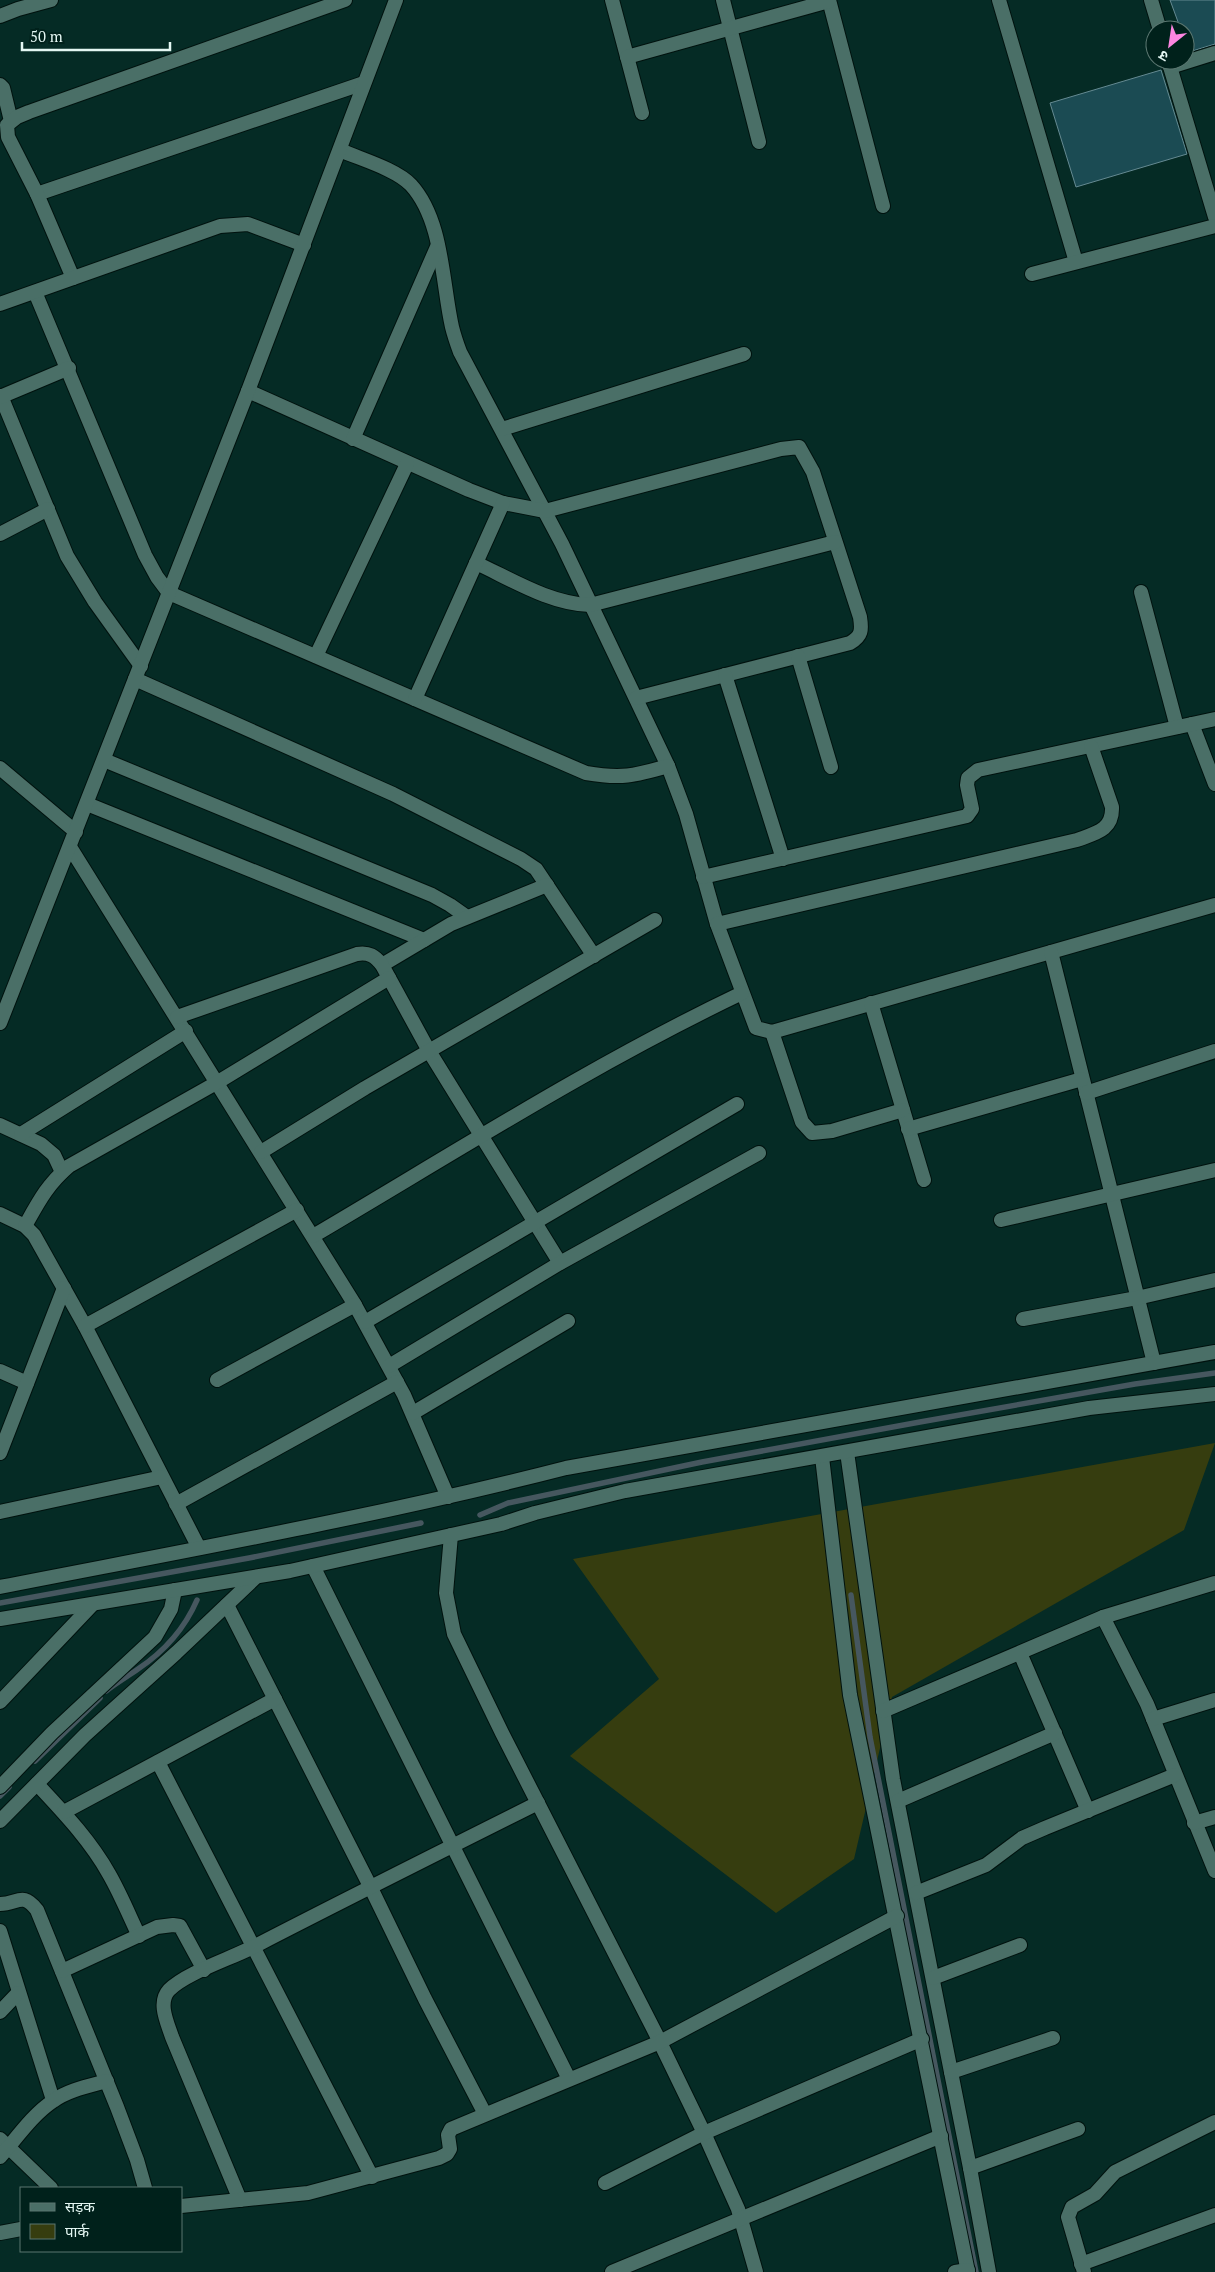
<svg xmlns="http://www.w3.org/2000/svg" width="1215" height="2272" viewBox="0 0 1215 2272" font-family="'PT Serif','Noto Sans Devanagari',serif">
<rect width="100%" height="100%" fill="#052b25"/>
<!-- green -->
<polygon fill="#363d0f" points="1215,1443 1184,1530 892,1697 854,1859 776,1913 570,1756 659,1679 573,1559"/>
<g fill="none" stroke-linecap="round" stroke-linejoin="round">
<!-- stream -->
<g stroke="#46575f" stroke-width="5.5">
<polyline points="480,1515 508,1503 702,1462 920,1422 1135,1384 1215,1373"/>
<polyline points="851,1595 870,1737 976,2272"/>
<polyline points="0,1603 249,1558 421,1523"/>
<path d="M106 1691C116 1683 128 1676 138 1669 165 1651 184 1630 197 1600"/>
<polyline points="35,1761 100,1698"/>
<polyline points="0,1796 9,1787"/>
</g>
</g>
<!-- building -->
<g fill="#1b4b53" stroke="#658a92">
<polygon points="1170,0 1215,0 1215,44 1189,52 1185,42 1185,30 1181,30"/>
<polygon points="1161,70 1187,154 1076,187 1050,103"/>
</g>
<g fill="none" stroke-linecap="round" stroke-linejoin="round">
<defs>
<g id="minor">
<polyline points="612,0 642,113"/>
<polyline points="723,0 759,142"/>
<polyline points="829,0 883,206"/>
<polyline points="999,0 1076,262"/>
<polyline points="1151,0 1160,30"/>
<polyline points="0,16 18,9 51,0"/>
<polyline points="627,57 829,1"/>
<polyline points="1168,60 1215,217"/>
<polyline points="1170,67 1215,53"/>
<polyline points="0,85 3,88 11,121"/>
<path d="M340 150C360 159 396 169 411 185 443 220 442 283 452 327 454 335 457 344 460 352L562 544 668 766 686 814 717 924 756 1028 772 1032 1215 905"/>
<polyline points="37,194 364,83"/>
<polyline points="1032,274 1215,226"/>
<polyline points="73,278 37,194 8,137 7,125 17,117 29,112 345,0"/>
<path d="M35 292 145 555 157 577 169 593 586 773C621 779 634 776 668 766"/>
<polyline points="0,304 220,226 248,224 304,245"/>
<path d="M248 391 469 490 503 503 545 511 781 449 799 447 813 472 860 617C862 630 862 636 850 643L636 698"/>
<polyline points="1,396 67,556 95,602 141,666"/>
<polyline points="0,397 69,368"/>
<polyline points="502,429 744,354"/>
<polyline points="353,439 437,247"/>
<polyline points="0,534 48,509"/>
<path d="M476 563C511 579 550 604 590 605L835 542"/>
<polyline points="1141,592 1177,727"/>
<polyline points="316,656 407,464"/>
<polyline points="798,656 831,767"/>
<polyline points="725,675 783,859"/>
<polyline points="135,679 393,794 521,859 536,869 594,956"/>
<polyline points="415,699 503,503"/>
<polyline points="1192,724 1215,784"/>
<polyline points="104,760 432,895 450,905 467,917"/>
<polyline points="0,768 76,832"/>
<polyline points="87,804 424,940"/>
<polyline points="70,847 355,1305 404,1395 448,1497"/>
<polyline points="703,877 967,816 972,809 967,785 968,778 978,770 1215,719"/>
<path d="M717 924 1077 840C1096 833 1113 830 1112 807L1091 746"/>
<polyline points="1051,952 1154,1363"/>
<polyline points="382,965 451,924 547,885"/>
<polyline points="871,1003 924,1180"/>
<path d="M177 1017 357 954C369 952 375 956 382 965L429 1051 560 1263"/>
<polyline points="772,1032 802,1122 812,1133 832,1131 903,1110"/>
<polyline points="1086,1093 1215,1051"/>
<polyline points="0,1125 41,1144 54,1155 62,1172"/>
<polyline points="908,1129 1082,1079"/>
<polyline points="21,1134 186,1031"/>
<polyline points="261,1152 365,1088 655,920"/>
<polyline points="0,1214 25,1226 34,1235 85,1326 199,1548"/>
<polyline points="1001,1220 1215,1170"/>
<path d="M25 1226C39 1201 47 1185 69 1166L218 1082 389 978"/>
<path d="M313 1236C454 1153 593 1064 742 993"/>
<polyline points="1023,1319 1137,1298 1215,1280"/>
<polyline points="365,1322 737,1104"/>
<polyline points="85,1326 297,1210"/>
<polyline points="389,1366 560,1263 759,1153"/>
<polyline points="0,1371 27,1383"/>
<polyline points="217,1380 355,1305"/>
<polyline points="413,1413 568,1321"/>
<polyline points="847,1452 893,1779 970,2168 989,2272"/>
<polyline points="0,1453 64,1288"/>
<polyline points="822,1457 850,1695 968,2272"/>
<polyline points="176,1504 397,1382"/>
<polyline points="0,1512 162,1477"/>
<polyline points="451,1535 446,1593 454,1634 502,1733 656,2034 704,2133 738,2209 756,2272"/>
<polyline points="313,1566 569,2079"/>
<polyline points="227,1605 370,1886 425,1999 485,2114"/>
<polyline points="1103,1617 1147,1704 1215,1871"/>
<polyline points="1020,1653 1088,1811"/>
<polyline points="0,1702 93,1604"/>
<polyline points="883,1711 1103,1617 1215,1583"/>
<polyline points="1153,1719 1215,1700"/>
<polyline points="158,1762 372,2177"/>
<path d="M37 1784C63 1812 90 1840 109 1874 120 1893 129 1915 139 1936"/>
<polyline points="0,1787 52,1733 155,1637 171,1609 175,1590"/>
<polyline points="898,1801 1055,1733"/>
<polyline points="64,1812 275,1699"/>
<polyline points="0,1821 85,1735 176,1653 256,1577"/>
<polyline points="1194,1823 1215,1817"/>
<polyline points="916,1893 986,1865 1022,1838 1045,1828 1175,1775"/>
<path d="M0 1904C18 1904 22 1891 37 1910L117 2107 137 2160 145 2188"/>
<polyline points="0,1931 53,2100"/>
<polyline points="62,1971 157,1927 173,1925 180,1926 204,1970"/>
<polyline points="933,1978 1020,1945"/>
<polyline points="0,2012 18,1993"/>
<polyline points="951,2072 1053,2038"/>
<polyline points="0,2139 51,2188"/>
<path d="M0 2157C16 2139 32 2115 53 2101 68 2090 89 2086 107 2081"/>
<polyline points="970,2168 1078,2129"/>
<polyline points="605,2183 704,2133 922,2039"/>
<path d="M240 2200 172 2037C168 2024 157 2003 169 1990 187 1972 233 1958 257 1945 350 1897 444 1850 538 1803"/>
<polyline points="181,2206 308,2193 439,2158 447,2154 450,2149 448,2135 451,2129 660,2042 897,1916"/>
<polyline points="0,2233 21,2229"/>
<polyline points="1081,2264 1215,2215"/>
<polyline points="612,2272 941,2136"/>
<polyline points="955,2272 968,2270"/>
<polyline points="1084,2272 1068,2217 1072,2207 1095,2194 1115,2172 1215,2122"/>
</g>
<g id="tertiary">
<polyline points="0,1023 248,391 396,0"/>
<path d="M0 1587C189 1550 379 1516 566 1468L1215 1352"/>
<polyline points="0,1619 290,1571 501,1524 535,1513 625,1491 1089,1408 1215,1394"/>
</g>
</defs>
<!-- minor casing -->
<use href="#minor" stroke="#00120e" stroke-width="16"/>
<!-- tertiary casing -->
<use href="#tertiary" stroke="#00120e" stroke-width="16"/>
<!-- minor -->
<use href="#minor" stroke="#4a6f67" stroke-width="14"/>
<!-- tertiary -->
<use href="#tertiary" stroke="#4a6f67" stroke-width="14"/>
</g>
<!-- legend -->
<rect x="20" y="2187" width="162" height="65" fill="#00211b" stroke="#5b7771"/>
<rect x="30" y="2203" width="25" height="8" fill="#4a6f67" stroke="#5b7771"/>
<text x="65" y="2212" font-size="15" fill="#e4f7f3">सड़क</text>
<rect x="30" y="2224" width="25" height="15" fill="#363d0f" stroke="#5b7771"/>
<text x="65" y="2237" font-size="15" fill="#e4f7f3">पार्क</text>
<!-- north arrow -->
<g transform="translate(1170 45) rotate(210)"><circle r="24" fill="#00211b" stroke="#5b7771"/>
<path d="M0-4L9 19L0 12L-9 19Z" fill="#fd86e1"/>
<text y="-8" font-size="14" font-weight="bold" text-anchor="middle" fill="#e4f7f3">उ</text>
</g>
<!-- scale -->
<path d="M22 42v8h148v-8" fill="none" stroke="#e4f7f3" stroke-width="2.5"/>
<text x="30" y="42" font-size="15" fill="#e4f7f3" stroke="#00211b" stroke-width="4" paint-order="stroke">50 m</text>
</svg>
